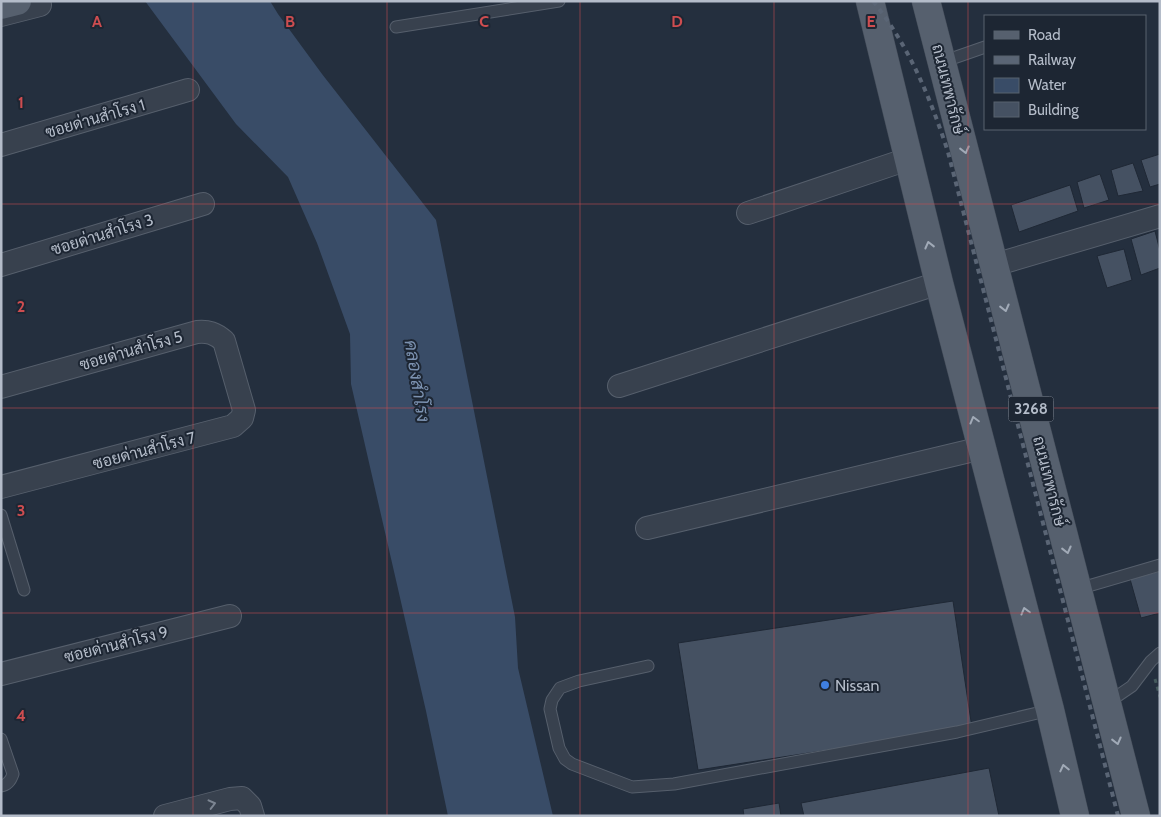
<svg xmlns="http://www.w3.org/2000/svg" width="1161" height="817" viewBox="0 0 1161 817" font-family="Cabin,Sarabun,sans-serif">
<rect width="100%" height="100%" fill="#242f3e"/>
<!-- water -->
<polygon fill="#394c67" points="145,1 270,1 278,14 322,74 436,220 515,617 518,668 553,816 448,816 426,711 351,384 350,334 317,243 288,177 236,124"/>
<!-- building -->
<g fill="#455162" stroke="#1f2835">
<polygon points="1160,154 1160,184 1150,187 1141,160"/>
<polygon points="1133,163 1143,191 1118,196 1111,170"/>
<polygon points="1100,174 1109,200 1084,208 1077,182"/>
<polygon points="1070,185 1078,211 1019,232 1011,205"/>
<polygon points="1155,231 1160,251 1160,268 1141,275 1131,239"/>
<polygon points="1124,249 1132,280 1107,288 1097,256"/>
<polygon points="1160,571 1160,613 1141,618 1130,579"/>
<polygon points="953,601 972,728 698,770 678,643"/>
<polygon points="989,768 999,816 804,816 801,803"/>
<polygon points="779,803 781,816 744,816 743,809"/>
</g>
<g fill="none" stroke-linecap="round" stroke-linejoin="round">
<defs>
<g id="lane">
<polyline points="396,27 559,1"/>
<polyline points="942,62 985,47"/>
<polyline points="1,515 24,590"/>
<polyline points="1078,589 1160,565"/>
<polyline points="648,666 579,681 560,688 552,700 550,709 559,748 565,759 572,764 632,787 674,784 957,732 1050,710"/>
<polyline points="1107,703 1132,686 1151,661 1160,653"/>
<path d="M1 739 13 774C11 780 8 785 1 786"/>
</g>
<g id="street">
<polyline points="1,15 40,5"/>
<polyline points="1,145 188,90"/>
<polyline points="748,213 908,159"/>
<polyline points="1,265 203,204"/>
<polyline points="994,265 1160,216"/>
<polyline points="619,386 939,283"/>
<path d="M1 387 197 332C208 331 215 333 224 341L244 410 242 418 233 426 1 487"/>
<polyline points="647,528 982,448"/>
<polyline points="1,674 230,616"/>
<polyline points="165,816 230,799 242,798 250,806 253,816"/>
</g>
<g id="primary">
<polyline points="870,1 939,283 1050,710 1075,816"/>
<polyline points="926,1 1136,816"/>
<polyline points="1,5 17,1"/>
</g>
</defs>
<!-- lane casing -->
<use href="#lane" stroke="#565f6c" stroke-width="13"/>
<!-- street casing -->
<use href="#street" stroke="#565f6c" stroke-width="24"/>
<!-- primary casing -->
<use href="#primary" stroke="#414a57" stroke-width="29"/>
<!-- path -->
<polyline stroke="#44595c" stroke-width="3" stroke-dasharray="4 4" stroke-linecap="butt" points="1155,679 1160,697"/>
<!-- lane -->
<use href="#lane" stroke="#38414e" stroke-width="11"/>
<!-- street -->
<use href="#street" stroke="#38414e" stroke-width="22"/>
<!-- primary -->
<use href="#primary" stroke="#56606e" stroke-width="28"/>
<!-- rail -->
<path stroke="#5a6575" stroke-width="4" stroke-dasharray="5 5" stroke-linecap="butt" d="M873 1C909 46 930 97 948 152L1118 816"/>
</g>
<!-- one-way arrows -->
<defs><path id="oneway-chevron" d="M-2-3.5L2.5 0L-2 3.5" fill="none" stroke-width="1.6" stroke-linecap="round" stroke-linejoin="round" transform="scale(1.25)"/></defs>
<g stroke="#a1aab7">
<use href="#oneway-chevron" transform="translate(965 150) rotate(76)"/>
<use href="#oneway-chevron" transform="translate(929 245) rotate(-104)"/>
<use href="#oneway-chevron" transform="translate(1005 308) rotate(76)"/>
<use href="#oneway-chevron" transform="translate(974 420) rotate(-105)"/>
<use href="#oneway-chevron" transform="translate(1067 550) rotate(76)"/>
<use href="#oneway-chevron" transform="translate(1025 611) rotate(-105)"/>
<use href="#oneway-chevron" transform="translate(1117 741) rotate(76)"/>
<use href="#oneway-chevron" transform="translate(1064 768) rotate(-103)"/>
</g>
<use stroke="#7c8592" href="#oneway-chevron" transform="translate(212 804) rotate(-14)"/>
<!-- grid -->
<path fill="none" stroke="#ce4d50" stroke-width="1" stroke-opacity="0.55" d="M193 1V816M387 1V816M580 1V816M774 1V816M968 1V816M1 204H1160M1 408H1160M1 613H1160"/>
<!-- markers -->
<circle fill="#3f7fe0" stroke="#1d2633" stroke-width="2" cx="825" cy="685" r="5"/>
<g text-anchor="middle" stroke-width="4" stroke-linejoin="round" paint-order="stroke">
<!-- shield labels -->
<rect fill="#1d2633" stroke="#878f9c" stroke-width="1" x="1008.5" y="396.5" width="45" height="25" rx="4"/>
<g font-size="15" font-weight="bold" fill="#b4bcc9">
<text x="1031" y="414">3268</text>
</g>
<!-- street labels -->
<g font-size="16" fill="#b4bcc9" stroke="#1d2633">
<text transform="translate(949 89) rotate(76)" y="6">ถนนเทพารักษ์</text>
<text transform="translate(95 118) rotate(-16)" y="6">ซอยด่านสำโรง 1</text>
<text transform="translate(102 234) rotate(-17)" y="6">ซอยด่านสำโรง 3</text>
<text transform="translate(131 350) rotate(-16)" y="6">ซอยด่านสำโรง 5</text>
<text transform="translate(144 450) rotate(-15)" y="6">ซอยด่านสำโรง 7</text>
<text transform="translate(1050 481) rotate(76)" y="6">ถนนเทพารักษ์</text>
<text transform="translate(116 644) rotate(-14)" y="6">ซอยด่านสำโรง 9</text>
</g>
<!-- poi labels -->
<g font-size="16" fill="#b4bcc9" stroke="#1d2633" text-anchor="start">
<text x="835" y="691">Nissan</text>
</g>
<!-- water labels -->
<g font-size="18" font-style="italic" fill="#7c92b1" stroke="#1d2633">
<text transform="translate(417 381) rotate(81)" y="6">คลองสำโรง</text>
</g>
</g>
<g font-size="16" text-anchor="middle" font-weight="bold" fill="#ce4d50" stroke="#1d2633" stroke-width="4" stroke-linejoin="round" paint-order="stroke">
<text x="97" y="27">A</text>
<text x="290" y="27">B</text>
<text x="484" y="27">C</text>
<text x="677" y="27">D</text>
<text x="871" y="27">E</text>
<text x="21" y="108">1</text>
<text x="21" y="312">2</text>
<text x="21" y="516">3</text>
<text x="21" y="721">4</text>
</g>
<!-- border -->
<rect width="1161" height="817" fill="none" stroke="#b4bcc9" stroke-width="5"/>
<!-- legend -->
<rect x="984" y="15" width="162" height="115" fill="#1d2633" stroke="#59626f"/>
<rect x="994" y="31" width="25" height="8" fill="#56606e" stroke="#59626f"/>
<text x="1028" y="40" font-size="15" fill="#b4bcc9">Road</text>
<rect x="994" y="56" width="25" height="8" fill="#5a6575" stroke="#59626f"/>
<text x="1028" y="65" font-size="15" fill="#b4bcc9">Railway</text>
<rect x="994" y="78" width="25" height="15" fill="#394c67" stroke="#59626f"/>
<text x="1028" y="90" font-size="15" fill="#b4bcc9">Water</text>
<rect x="994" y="102" width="25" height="15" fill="#455162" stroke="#59626f"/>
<text x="1028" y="115" font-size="15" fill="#b4bcc9">Building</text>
</svg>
